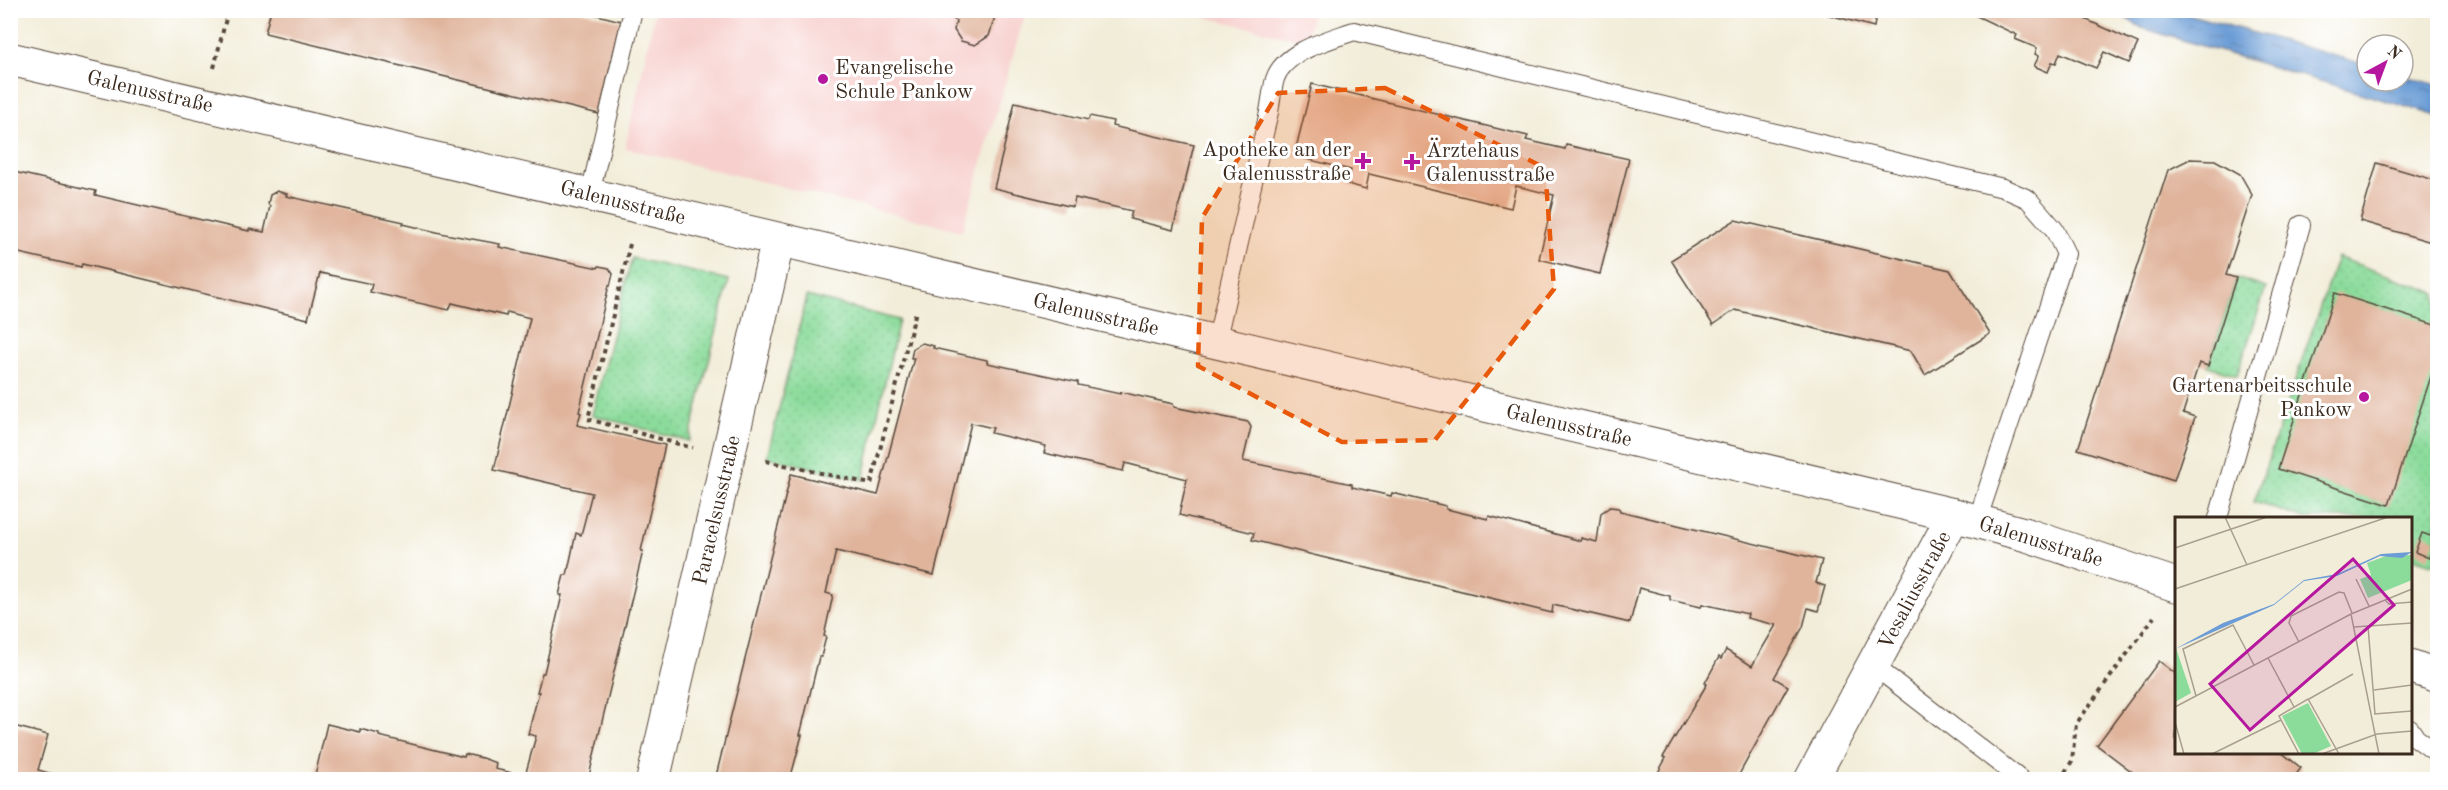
<svg xmlns="http://www.w3.org/2000/svg" width="2448" height="790" viewBox="0 0 2448 790" font-family="'Old Standard TT',serif">
<defs>
<pattern id="green-dots" width="8" height="8" patternUnits="userSpaceOnUse" patternTransform="scale(1.5)"><rect width="8" height="8" fill="#8bdb9b"/><path d="M2 2h.1M6 6h.1" fill="none" stroke="#79bc85" stroke-width="1.8" stroke-linecap="round"/></pattern>
<pattern id="water-ripples" width="26" height="14" patternUnits="userSpaceOnUse" patternTransform="scale(1.5)"><rect width="26" height="14" fill="#6b9cd5"/><path d="M2 4q2-2 4 0t4 0M15 11q2-2 4 0t4 0" fill="none" stroke="#597fac"/></pattern>
</defs>
<rect width="100%" height="100%" fill="#fff"/>
<filter id="ink" filterUnits="userSpaceOnUse"><feTurbulence type="fractalNoise" baseFrequency=".0167" numOctaves="2"/><feDisplacementMap in="SourceGraphic" scale="12" xChannelSelector="R" yChannelSelector="G"/><feConvolveMatrix kernelMatrix="1 2 1 2 8 2 1 2 1" color-interpolation-filters="sRGB"/></filter>
<filter id="wash" filterUnits="userSpaceOnUse"><feTurbulence type="fractalNoise" baseFrequency=".008" numOctaves="4" result="noise"/><feDisplacementMap in="SourceGraphic" scale="24" xChannelSelector="R" yChannelSelector="G"/><feGaussianBlur stdDeviation="1.35" result="paint"/><feColorMatrix in="noise" values="0 0 0 0 0 0 0 0 0 0 0 0 0 0 0 0 0 1.4 0 .05"/><feComposite in="paint" operator="in"/></filter>
<g filter="url(#wash)">
<rect width="100%" height="100%" fill="#f2edd9"/>
<!-- built -->
<g fill="#f7d0ce">
<polygon points="655,11 1026,11 962,231 625,148"/>
<polygon points="1180,11 1313,11 1306,41"/>
</g>
<!-- green -->
<g fill="url(#green-dots)" stroke="#63825c" stroke-width="1.5">
<polygon points="2337,257 2437,293 2437,566 2411,557 2410,518 2302,518 2254,502"/>
<polygon points="632,258 729,280 689,441 592,415"/>
<polygon points="2236,278 2266,288 2237,375 2208,366"/>
<polygon points="807,296 899,320 863,480 767,457"/>
</g>
<!-- water -->
<polygon fill="url(#water-ripples)" stroke="#53637a" stroke-width="1.5" points="2114,11 2177,11 2367,65 2367,81 2403,81 2403,75 2437,85 2437,116 2142,28"/>
<g id="blocks">
<!-- building -->
<g fill="#e0b49b">
<polygon points="271,10 578,10 621,21 599,114 265,33"/>
<polygon points="923,10 997,10 989,36 975,45 961,41 954,30 956,21 952,18"/>
<polygon points="1811,10 1877,10 1874,27"/>
<polygon points="1964,10 2065,10 2138,43 2129,63 2104,52 2096,68 2060,53 2056,63 2052,62 2048,72 2034,66 2039,56 2035,54 2037,48 2015,39 2017,35"/>
<polygon points="1312,84 1528,136 1526,140 1565,149 1566,145 1629,159 1600,274 1539,259 1554,195 1516,186 1511,208 1369,174 1366,189 1347,184 1351,170 1294,156"/>
<polygon points="1015,102 1088,120 1090,116 1113,121 1112,126 1194,145 1173,230 1130,219 1132,211 1075,198 1073,207 994,188"/>
<polygon points="2190,159 2215,160 2240,174 2252,195 2226,275 2236,278 2208,366 2199,363 2183,413 2195,417 2174,480 2078,449 2168,170"/>
<polygon points="2377,163 2438,181 2438,244 2360,221"/>
<polygon points="10,171 96,191 95,195 249,231 249,229 264,232 270,206 268,204 270,195 277,191 287,194 286,196 404,222 403,224 445,234 500,244 499,247 598,268 599,266 609,268 613,274 610,286 609,285 579,412 581,413 577,425 665,445 641,551 643,551 588,780 314,780 327,724 360,732 360,729 379,734 379,736 464,757 465,754 482,758 496,763 495,769 525,776 536,736 528,734 539,692 537,692 542,673 544,673 562,595 559,595 564,575 567,575 576,533 581,535 592,493 494,470 530,318 507,312 506,316 452,303 449,310 370,292 372,284 320,273 308,319 82,264 81,267 10,251"/>
<polygon points="1735,220 1950,270 1990,334 1925,375 1911,351 1735,310 1713,325 1671,260"/>
<polygon points="2335,293 2438,326 2438,355 2389,505 2278,469"/>
<polygon points="922,343 934,346 933,348 987,360 987,363 1078,382 1078,385 1120,394 1121,392 1173,404 1174,407 1248,422 1251,427 1243,461 1352,484 1352,487 1391,496 1392,493 1446,506 1446,509 1488,519 1489,516 1581,541 1581,538 1597,542 1601,513 1610,507 1619,508 1620,511 1822,560 1816,583 1825,586 1818,611 1808,608 1803,627 1774,678 1788,686 1736,780 1654,780 1666,758 1663,757 1707,684 1705,683 1719,657 1721,659 1726,650 1752,666 1776,625 1747,618 1748,614 1702,604 1701,607 1670,600 1670,596 1639,588 1630,623 1553,605 1552,613 1252,540 1254,533 1179,515 1187,479 1125,463 1123,471 1044,453 1046,446 991,433 993,428 971,423 934,575 836,551 826,593 833,595 824,636 826,637 821,657 819,657 800,735 802,735 790,780 715,780 791,474 878,495 914,358 911,358 913,348"/>
<polygon points="2422,533 2436,538 2429,558 2415,552"/>
<polygon points="2159,661 2176,674 2176,752 2281,752 2301,768 2292,780 2143,780 2097,745"/>
<polygon points="10,725 48,735 38,770 76,780 10,780"/>
</g>
</g>
</g>
<g filter="url(#ink)">
<use href="#blocks" fill-opacity="0" stroke="#56473a" stroke-width="1.5"/>
<g fill="none" stroke-linecap="round" stroke-linejoin="round">
<defs>
<g id="service">
<polyline points="590,194 633,10"/>
<path d="M1216 343 1269 112C1271 101 1272 89 1275 79 1284 51 1329 40 1354 31L2003 188 2028 199 2054 229 2066 254 1977 521"/>
<polyline points="2218,518 2301,225"/>
<polyline points="1874,666 2021,780"/>
<polyline points="2410,729 2416,738 2438,754"/>
</g>
<g id="minor">
<polyline points="10,59 1954,515 2027,535 2176,585"/>
<polyline points="2410,666 2438,676"/>
<polyline points="653,780 778,240"/>
<polyline points="1811,780 1954,515"/>
</g>
</defs>
<!-- service casing -->
<use href="#service" stroke="#56473a" stroke-width="20"/>
<!-- minor casing -->
<use href="#minor" stroke="#56473a" stroke-width="35"/>
<!-- path -->
<g stroke="#56473a" stroke-width="4" stroke-dasharray="4.5 4.5" stroke-linecap="butt">
<polyline points="214,68 228,10"/>
<polyline points="630,244 588,419 693,448"/>
<polyline points="766,461 871,484 916,311"/>
<polyline points="2060,780 2072,761 2076,724 2154,617"/>
</g>
<!-- service -->
<use href="#service" stroke="#fff" stroke-width="18"/>
<!-- minor -->
<use href="#minor" stroke="#fff" stroke-width="33"/>
</g>
</g>
<!-- marked area -->
<path fill="#e8590c" fill-opacity="0.2" stroke="#e8590c" stroke-width="4.5" stroke-dasharray="12 8" stroke-linejoin="round" d="M1385 88 1545 168 1554 289 1435 440 1342 442 1198 366 1202 218 1278 93Z"/>
<!-- markers -->
<g fill="#b5179e" stroke="#fff" stroke-width="2">
<circle cx="823" cy="79" r="6"/>
<path d="M1360 152h6v6h6v6h-6v6h-6v-6h-6v-6h6z"/>
<path d="M1409 153h6v6h6v6h-6v6h-6v-6h-6v-6h6z"/>
<circle cx="2364" cy="397" r="6"/>
</g>
<g text-anchor="middle" stroke-width="6" stroke-linejoin="round" paint-order="stroke">
<!-- poi labels -->
<g font-size="21" fill="#3b2a1e" stroke="#fff" text-anchor="start">
<text x="835" y="74">Evangelische<tspan x="835" dy="24">Schule Pankow</tspan></text>
<text x="1351" y="156" text-anchor="end">Apotheke an der<tspan x="1351" dy="24">Galenusstraße</tspan></text>
<text x="1426" y="157">Ärztehaus<tspan x="1426" dy="24">Galenusstraße</tspan></text>
<text x="2352" y="392" text-anchor="end">Gartenarbeitsschule<tspan x="2352" dy="24">Pankow</tspan></text>
</g>
<!-- street labels -->
<g font-size="21" fill="#3b2a1e" stroke="#fff">
<text transform="translate(150 91) rotate(13)" y="7">Galenusstraße</text>
<text transform="translate(623 202) rotate(14)" y="7">Galenusstraße</text>
<text transform="translate(1096 314) rotate(13)" y="7">Galenusstraße</text>
<text transform="translate(1569 425) rotate(13)" y="7">Galenusstraße</text>
<text transform="translate(716 510) rotate(-77)" y="7">Paracelsusstraße</text>
<text transform="translate(2041 541) rotate(17)" y="7">Galenusstraße</text>
<text transform="translate(1914 590) rotate(-62)" y="7">Vesaliusstraße</text>
</g>
</g>
<!-- overview -->
<g transform="translate(2175 517)">
<rect width="237" height="237" fill="#f2edd9"/>
<path d="M237 38V63L193 81 185 62 196 58 192 46 211 39ZM0 128 16 176 0 185ZM133 186 156 229 138 237H127L107 199Z" fill="#8bdb9b"/>
<path d="M237 35 227 41 205 39 162 59 129 64 99 88 0 132 48 106 99 87 129 63 162 57 206 37Z" fill="#6b9cd5"/>
<path fill="none" stroke="#a99f8e" stroke-width="1.5" d="M50 0 72 48M0 31 92 0M181 62 194 89M0 72 213 0M210 83 214 87 237 85M176 97 204 237M193 109 200 197M179 110 237 106M124 125 114 106 116 99 164 75 169 76 177 96M93 141 119 190M199 173 237 168M21 179 8 132 58 108 79 148M134 182 178 157M0 190 176 97 237 72M199 197 237 194M0 205 9 237M37 237 106 203M124 237 104 199 133 182 164 237M147 237 202 217 237 214"/>
<path fill="#b5179e" fill-opacity="0.15" stroke="#b5179e" stroke-width="3" d="M178 42 219 88 75 213 35 167Z"/>
<rect width="237" height="237" fill="none" stroke="#3b2a1e" stroke-width="3"/>
</g>
<!-- margin -->
<rect width="2448" height="790" fill="none" stroke="#fff" stroke-width="36"/>
<!-- north arrow -->
<g transform="translate(2385 63) rotate(41)"><circle r="28" fill="#ffffff" stroke="#b1aaa5" stroke-width="1.5"/>
<path d="M0-4.5L10 22L0 15L-10 22Z" fill="#b5179e"/>
<text y="-9" font-size="16" font-weight="bold" text-anchor="middle" fill="#3b2a1e">N</text>
</g>
</svg>
